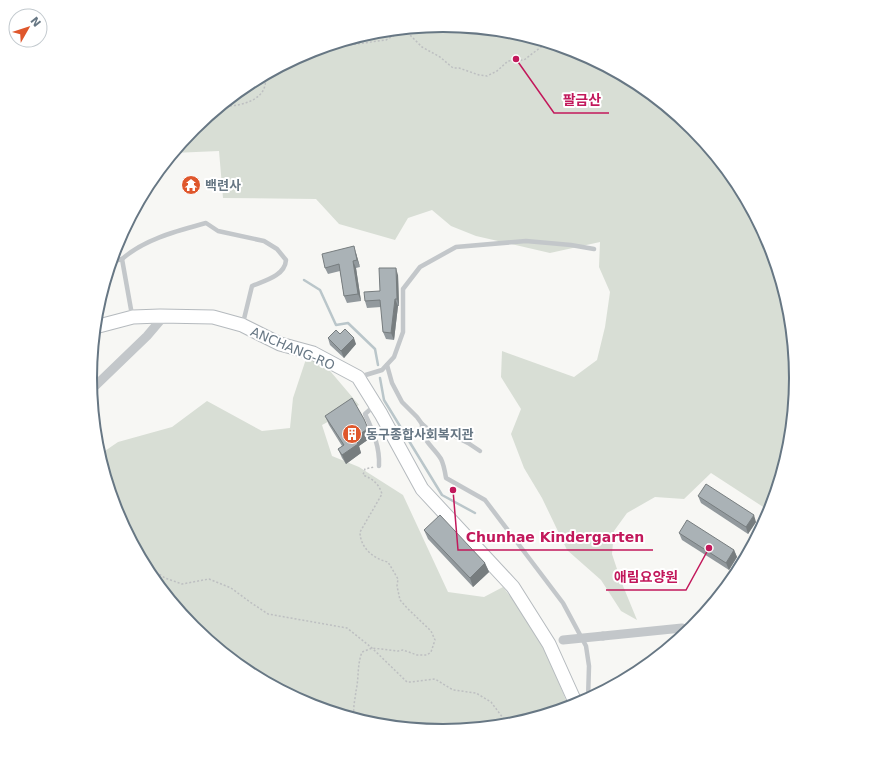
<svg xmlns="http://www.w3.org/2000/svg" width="887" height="757" viewBox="0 0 887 757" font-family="'DejaVu Sans','Noto Sans KR',sans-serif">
<rect width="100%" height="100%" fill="#f7f7f4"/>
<!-- green -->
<g fill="#d8ded5">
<polygon points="444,25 513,32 579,52 640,85 694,129 738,182 770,243 790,310 797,379 790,448 771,512 711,473 684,499 655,497 627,513 614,531 612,554 621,581 637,620 621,611 601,580 567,550 542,498 524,468 511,434 521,409 501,377 502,351 574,377 597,360 605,327 610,292 599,267 600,242 550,253 476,236 451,226 432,210 408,218 395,240 339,224 316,199 223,198 219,151 173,153 194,128 247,84 308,52 375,32"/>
<polygon points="307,356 325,365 359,405 322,425 332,456 359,467 403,495 448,592 484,597 503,587 538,632 568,705 566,709 512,725 443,732 374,725 308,705 247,672 193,628 149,575 117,514 99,455 118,442 172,427 207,401 262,431 290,428 293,398"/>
</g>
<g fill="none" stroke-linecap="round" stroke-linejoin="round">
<!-- stream -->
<g stroke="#bac6ca" stroke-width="2.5">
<polyline points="304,280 320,290 336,325 348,323 375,349 378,365"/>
<polyline points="380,378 384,400 442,495 475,513"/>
</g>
<defs>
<polyline id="secondary" points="95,327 133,317 160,316 213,317 242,325 280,344 313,353 358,377 381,414 422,489 513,587 549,644 577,706"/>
</defs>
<!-- secondary casing -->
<use href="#secondary" stroke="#b5babe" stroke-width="15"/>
<!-- path -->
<g stroke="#bdbfc1" stroke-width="1.5" stroke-dasharray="2 2" stroke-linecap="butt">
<polyline points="330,45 348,45 386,40 402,31 409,34 422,47 440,57 453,68 459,68 479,75 487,76 497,71 508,61 524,60 541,47 558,46 577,54 582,54"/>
<path d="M222 106C236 107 262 102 265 85 266 83 264 78 264 76"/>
<polyline points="118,241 122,247 122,251"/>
<polyline points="148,573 152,572 159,574 165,578 182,584 209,579 231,588 250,602 268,614 347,628 372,648 407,682 411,682 435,679 453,690 476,693 491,702 509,726"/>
<path d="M355 719C352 711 355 700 356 691 359 678 357 665 362 652L372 648 398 651 403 650 417 655H427L431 652 435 640 431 631 407 608 400 600 397 586 398 579 388 562C373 559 360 547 360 532L382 494C379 484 373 479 363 475L365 469 374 467"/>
</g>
<!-- lane -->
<g stroke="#c3c7ca" stroke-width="4.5">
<path d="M122 259C145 239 177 231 206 223L218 231 264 241 277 249 286 260C285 276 264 281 252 286L243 323"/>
<polyline points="111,262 122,259 132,315"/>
<polyline points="387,365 392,383 402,402 417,417 422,424 436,436 450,434 468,443 480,451"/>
<polyline points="359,377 382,370 394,357 403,332 403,289 420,267 456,247 526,241 571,245 594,249"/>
<path d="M374 406 365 414C373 431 380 447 379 466"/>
<path d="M422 424C421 441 434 447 441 459 444 465 445 472 446 478L485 500 563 603 586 646 589 666 588 700"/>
</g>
<!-- street -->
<g stroke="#c3c7ca" stroke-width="9">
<polyline points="91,390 147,336 164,316"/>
<polyline points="603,636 682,628 684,636"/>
</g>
<!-- secondary -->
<use href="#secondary" stroke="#fff" stroke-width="13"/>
<!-- street-bridge -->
<polyline stroke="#c3c7ca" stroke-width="9" points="563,640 603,636"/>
</g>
<!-- wall -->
<g fill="#92999d">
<polygon points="356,253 360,267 356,268 361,301 347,303 344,296 340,271 328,274 325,268"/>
<polygon points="398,275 399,306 398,306 394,340 386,339 383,332 381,307 367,308 365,301 380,291"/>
<polygon points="328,338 356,344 344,358 330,345"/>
<polygon points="325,416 370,434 369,439 359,446 361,453 346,464 342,458 338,449 342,446 329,425"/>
<polygon points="698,496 756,522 748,534 701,503"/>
<polygon points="424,530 485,563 489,572 473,587 428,539"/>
<polygon points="679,533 734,550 737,557 729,570 682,540"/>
</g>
<!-- shaded-wall -->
<g fill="#777d7f">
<polygon points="354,246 360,267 357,260"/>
<polygon points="353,261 356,268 361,301 358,294"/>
<polygon points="396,268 398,275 399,306 397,299"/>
<polygon points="395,299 398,306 394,340 391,333"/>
<polygon points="354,338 356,344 344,358 341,351"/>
<polygon points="367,426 370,434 369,439 359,446 361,453 346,464 342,455 354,438"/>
<polygon points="754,515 756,522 748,534 746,527"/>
<polygon points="734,550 737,557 729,570 726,563"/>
<polygon points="485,563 489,572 473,587 470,578"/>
</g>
<!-- building -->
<g fill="#aab2b6" stroke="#777d7f">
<polygon points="354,246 357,260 353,261 358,294 344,296 339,264 325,268 322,254"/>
<polygon points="379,268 396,268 397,299 395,299 391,333 383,332 380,300 365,301 364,292 380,291"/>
<polygon points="345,329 354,338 341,351 328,338 336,330 340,334"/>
<polygon points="352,398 364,419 367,426 366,430 354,438 358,444 342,455 338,449 344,445 325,416"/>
<polygon points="706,484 754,515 746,527 698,496"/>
<polygon points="440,515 485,563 470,578 424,530"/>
<polygon points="687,520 734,550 726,563 679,533"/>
</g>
<!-- icons -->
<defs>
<symbol id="temple-disc" viewBox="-11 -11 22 22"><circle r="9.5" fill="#df572c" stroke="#fff"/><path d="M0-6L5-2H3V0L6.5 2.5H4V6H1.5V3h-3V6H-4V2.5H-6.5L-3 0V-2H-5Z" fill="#fff"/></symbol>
<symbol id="building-disc" viewBox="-11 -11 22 22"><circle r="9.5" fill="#df572c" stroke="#fff"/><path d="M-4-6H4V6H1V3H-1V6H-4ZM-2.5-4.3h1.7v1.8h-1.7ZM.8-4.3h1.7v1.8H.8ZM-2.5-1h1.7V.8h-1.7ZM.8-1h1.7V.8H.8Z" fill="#fff"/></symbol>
</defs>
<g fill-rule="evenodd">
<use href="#temple-disc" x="180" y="174" width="22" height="22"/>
<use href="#building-disc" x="341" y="423" width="22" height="22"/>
</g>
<g text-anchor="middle" stroke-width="4" stroke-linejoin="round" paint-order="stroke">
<!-- poi labels -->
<g font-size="13" font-weight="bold" fill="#677784" stroke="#fff" text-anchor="start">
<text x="205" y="190">백련사</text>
<text x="366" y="439">동구종합사회복지관</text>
</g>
<!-- street labels -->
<g font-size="13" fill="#677784" stroke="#fff">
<text transform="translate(293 348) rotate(23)" y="5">ANCHANG-RO</text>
</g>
</g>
<!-- crop -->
<path d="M0 0H887V757H0ZM97 378a346 346 0 1 1 692 0a346 346 0 1 1-692 0Z" fill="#fff" fill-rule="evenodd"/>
<path fill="none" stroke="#677784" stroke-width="2" d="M97 378a346 346 0 1 1 692 0a346 346 0 1 1-692 0Z"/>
<!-- callouts -->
<path fill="none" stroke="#c2185b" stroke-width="1.5" d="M516 59L554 113H609M453 490L458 550H653M709 548L686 590H606"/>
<g fill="#c2185b" stroke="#fff" stroke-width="1.5">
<circle cx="516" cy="59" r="4"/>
<circle cx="453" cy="490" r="4"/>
<circle cx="709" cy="548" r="4"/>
</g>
<g font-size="14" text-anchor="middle" font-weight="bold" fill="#c2185b" stroke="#fff" stroke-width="4" stroke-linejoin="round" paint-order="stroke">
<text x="582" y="105">팔금산</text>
<text x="555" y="542">Chunhae Kindergarten</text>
<text x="646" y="582">애림요양원</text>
</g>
<!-- north arrow -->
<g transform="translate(28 28) rotate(51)"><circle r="19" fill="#ffffff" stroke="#c2c9ce"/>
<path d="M0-3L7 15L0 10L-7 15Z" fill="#df572c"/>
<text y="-6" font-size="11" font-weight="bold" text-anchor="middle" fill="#677784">N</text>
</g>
</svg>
